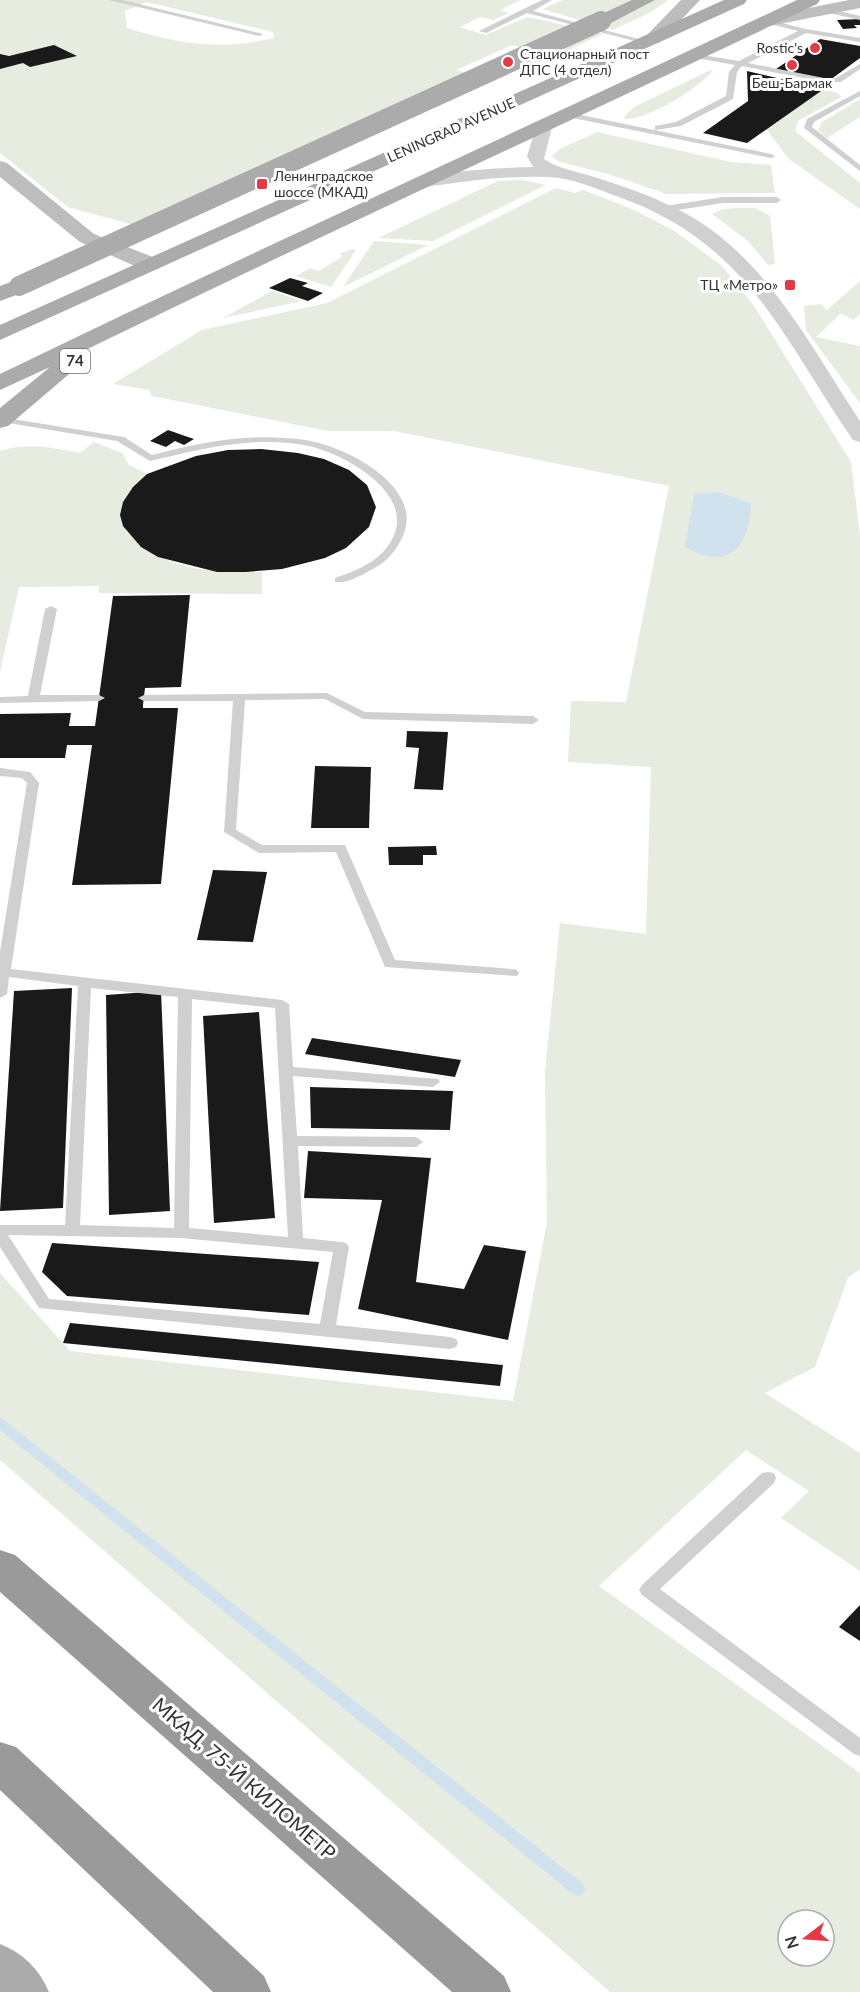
<svg xmlns="http://www.w3.org/2000/svg" width="860" height="1992" viewBox="0 0 860 1992" font-family="Lato,sans-serif">
<rect width="100%" height="100%" fill="#fff"/>
<!-- green -->
<g fill="#e6ecdf" fill-rule="evenodd">
<path d="M0 0H521L500 10 509 13 493 20 480 17 460 27 485 35 528 17 603 34 552 57 512 45 456 70 469 74 137 226 68 207 0 153ZM147 2 273 32 274 38C219 51 180 44 127 28L125 11Z"/>
<polygon points="562,0 668,0 651,12 613,30 543,9"/>
<path d="M713 69C706 85 639 125 623 118L634 107Z"/>
<polygon points="824,89 838,93 841,97 798,121 795,131 860,183 860,209 789,159 766,129"/>
<polygon points="860,99 860,117 827,138 818,130 822,122"/>
<polygon points="597,132 731,162 771,165 775,193 667,194 608,174 560,162 552,157 558,150"/>
<polygon points="522,180 546,185 433,241 378,238 498,181"/>
<path d="M556 188 575 193 583 190 632 209 673 230 721 265 754 306 851 462 860 536V1269L848 1278 815 1367 765 1393 860 1453V1571L781 1518 809 1491 746 1450 599 1586 860 1773V1992H610L0 1460V1273L70 1351 513 1401 547 1222 545 1071 560 923 646 934 651 767 568 762 571 701 626 702 669 486 394 431H328L152 396 149 390 113 384 202 330 327 303ZM788 1920H824V1956H788Z"/>
<polygon points="740,208 756,208 770,216 775,264 768,265 748,241 712,214 723,209"/>
<polygon points="374,241 428,245 343,287"/>
<polygon points="352,249 356,250 331,287 296,276 310,268 319,271 343,256 339,254"/>
<polygon points="860,281 860,314 853,320 841,313 816,337 860,346 860,403 806,330 804,306 821,304 827,310"/>
<polygon points="272,291 302,301 223,318"/>
<path d="M94 442 122 453 129 465 147 474C130 490 110 511 129 533 161 571 215 573 262 572V594L99 593 98 586 19 587 0 672V451C27 442 53 448 80 453Z"/>
</g>
<!-- water -->
<path fill="#cfe2ee" d="M718 492 751 503C750 548 727 572 685 547L694 494Z"/>
<g fill="none" stroke-linecap="round" stroke-linejoin="round">
<!-- stream -->
<polygon fill="#cfe2ee" fill-rule="evenodd" points="0,1418 4,1420 583,1884 585,1889 583,1894 578,1896 573,1894 0,1430"/>
</g>
<!-- building -->
<g fill="#1a1a1a">
<polygon points="860,19 860,25 854,25 857,28 843,29 837,20"/>
<polygon points="820,39 860,46 860,58 830,80 776,69"/>
<polygon points="54,45 77,56 30,67 23,63 0,69 0,54 9,56"/>
<polygon points="747,71 824,89 747,143 703,133 748,101"/>
<polygon points="290,278 308,283 302,286 323,293 308,301 269,288"/>
<polygon points="168,430 185,436 194,439 184,445 175,441 166,447 150,441"/>
<polygon points="261,449 298,453 324,459 349,470 367,485 376,507 369,527 346,548 325,558 282,569 246,572 217,572 158,557 141,547 123,526 120,515 123,502 133,487 147,474 196,456 228,450"/>
<polygon points="190,595 181,687 145,688 143,705 143,708 178,708 161,884 72,885 92,745 67,745 65,758 0,758 0,714 71,713 69,726 95,726 113,596"/>
<polygon points="407,731 448,732 443,790 414,789 419,748 406,747"/>
<polygon points="315,766 371,767 369,828 311,828"/>
<polygon points="436,846 437,855 423,855 423,865 389,865 388,847"/>
<polygon points="213,870 267,872 253,942 197,940"/>
<polygon points="72,988 63,1208 0,1211 14,991"/>
<polygon points="161,991 170,1211 109,1215 106,995"/>
<polygon points="259,1012 275,1218 214,1223 203,1016"/>
<polygon points="312,1038 461,1060 455,1077 305,1054"/>
<polygon points="310,1087 453,1091 450,1130 311,1128"/>
<polygon points="308,1151 431,1158 416,1282 464,1289 484,1245 526,1251 508,1340 358,1309 382,1200 304,1198"/>
<polygon points="52,1243 319,1262 309,1315 67,1296 42,1272"/>
<polygon points="70,1323 503,1365 500,1386 63,1343"/>
<polygon points="860,1605 860,1641 839,1627"/>
</g>
<g fill="none" stroke-linecap="round" stroke-linejoin="round">
<!-- lane -->
<g fill="#d0d0d0" fill-rule="evenodd">
<polygon points="109,0 122,0 263,34 259,36"/>
<polygon points="542,0 552,0 533,11 650,42 646,44 527,13 486,33 479,31"/>
<polygon points="827,8 860,16 860,20 824,12 824,8"/>
<polygon points="766,19 806,29 860,38 860,42 806,33 748,63 824,78 836,78 860,64 860,69 841,82 824,82 742,66 737,72 733,99 681,126 655,130 655,126 676,122 726,96 729,72 735,65 696,58 696,54 739,61 798,31 766,23"/>
<polygon points="860,91 860,96 814,122 812,127 860,165 860,171 804,128 807,119"/>
<polygon points="571,113 771,154 775,156 771,158 568,117 567,115"/>
<polygon points="723,197 777,197 781,200 777,203 723,203 665,212 661,209 665,206"/>
<path d="M0 417 124 437 152 455C202 442 253 432 305 440 346 446 429 488 401 540 393 555 384 564 369 571 360 576 346 584 335 582V578C352 572 371 565 383 552 429 502 351 456 309 446 257 435 201 449 150 461L117 441 2 422 0 421Z"/>
<polygon points="51,606 57,609 40,695 99,695 105,698 99,701 0,703 0,697 28,696 45,609"/>
<polygon points="327,693 365,712 533,716 539,720 533,724 363,719 325,699 245,700 236,830 262,845 345,845 395,960 512,969 517,970 519,973 517,976 385,967 336,852 259,853 224,832 233,701 144,701 138,698 144,695"/>
<path d="M0 768 30 772 39 783 11 969 282 1000 289 1004 293 1067 438 1079 440 1082 433 1087 293 1076 297 1136 416 1137 423 1142 416 1147 298 1146 303 1238 341 1242 346 1243 349 1247 336 1325 450 1337 456 1339 458 1343 456 1347 450 1349 39 1308 0 1247V1225H65L78 986 9 977 7 994 0 998V952L27 783 22 778 0 776ZM91 988 178 997 174 1228 80 1225ZM192 999 275 1008 288 1237 189 1228ZM8 1235 181 1238 333 1252 320 1324 49 1299Z"/>
<polygon points="768,1472 774,1473 776,1478 774,1483 660,1589 860,1738 860,1756 854,1754 642,1595 639,1590 642,1585 762,1473"/>
</g>
<!-- street -->
<path fill="#d0d0d0" fill-rule="evenodd" d="M544 122 552 127 544 159C559 169 575 171 591 176 620 185 650 195 677 209 763 251 809 344 860 421V442L853 440C781 336 749 244 619 197 597 189 573 178 549 177 505 175 461 182 418 188L410 183C418 172 515 167 533 167L527 156 536 127Z"/>
<!-- secondary -->
<g fill="#bdbdbd" fill-rule="evenodd">
<polygon points="681,0 700,0 659,43 647,43 644,39 647,35"/>
<polygon points="849,0 860,0 860,8 769,26 760,21 769,16"/>
<polygon points="0,161 7,163 94,234 158,259 161,264 158,269 142,269 80,242 0,177"/>
</g>
<!-- primary -->
<g fill="#ababab" fill-rule="evenodd">
<polygon points="632,0 655,0 607,25 601,26 592,21 595,17"/>
<polygon points="724,0 747,0 744,4 0,340 0,325"/>
<path d="M797 0H820L817 4C565 124 310 240 59 363L71 364 75 369 8 426 0 428V408L50 367 0 390V374C264 246 532 125 797 0Z"/>
<polygon points="19,279 27,281 30,286 27,291 0,301 0,286"/>
<path d="M0 1944C23 1953 39 1969 49 1992H0Z"/>
</g>
<!-- highway -->
<g fill="#9a9a9a" fill-rule="evenodd">
<polygon points="0,1550 15,1555 504,1976 511,1992 452,1992 0,1592"/>
<polygon points="0,1742 16,1747 264,1976 271,1992 213,1992 0,1790"/>
</g>
<!-- primary-bridge -->
<polyline stroke="#ababab" stroke-width="20" points="19,286 601,21"/>
</g>
<!-- markers -->
<g fill="#e63946" stroke="#fff" stroke-width="2">
<circle cx="815" cy="48" r="6"/>
<circle cx="508" cy="62" r="6"/>
<circle cx="792" cy="65" r="6"/>
<rect x="256" y="178" width="12" height="12" rx="3"/>
<rect x="784" y="279" width="12" height="12" rx="3"/>
</g>
<g text-anchor="middle" stroke-width="6" stroke-linejoin="round" paint-order="stroke">
<!-- far-poi labels -->
<g font-size="14" fill="#333" stroke="#fff" text-anchor="end">
<text x="803" y="53">Rostic's</text>
<text x="520" y="59" text-anchor="start">Стационарный пост<tspan x="520" dy="16">ДПС (4 отдел)</tspan></text>
<text x="792" y="88" text-anchor="middle">Беш-Бармак</text>
<text x="274" y="181" text-anchor="start">Ленинградское<tspan x="274" dy="16">шоссе (МКАД)</tspan></text>
<text x="778" y="290">ТЦ «Метро»</text>
</g>
<!-- far-street labels -->
<g font-size="14" fill="#333" stroke="#fff">
<text transform="translate(451 130) rotate(-24)" y="5">LENINGRAD AVENUE</text>
</g>
<!-- shield labels -->
<rect fill="#fff" stroke="#707070" stroke-width="1.5" x="60" y="349" width="30" height="24" rx="4.5"/>
<g font-size="15" font-weight="bold" fill="#333">
<text x="75" y="366">74</text>
</g>
<!-- near-street labels -->
<g font-size="20" fill="#333" stroke="#fff">
<text transform="translate(244 1779) rotate(41)" y="7">МКАД, 75-Й КИЛОМЕТР</text>
</g>
</g>
<!-- north arrow -->
<g transform="translate(806 1938) rotate(253)"><circle r="28" fill="#ffffff" stroke="#adadad" stroke-width="1.5"/>
<path d="M0-4.5L10 22L0 15L-10 22Z" fill="#e63946"/>
<text y="-9" font-size="16" font-weight="bold" text-anchor="middle" fill="#333333">N</text>
</g>
</svg>
